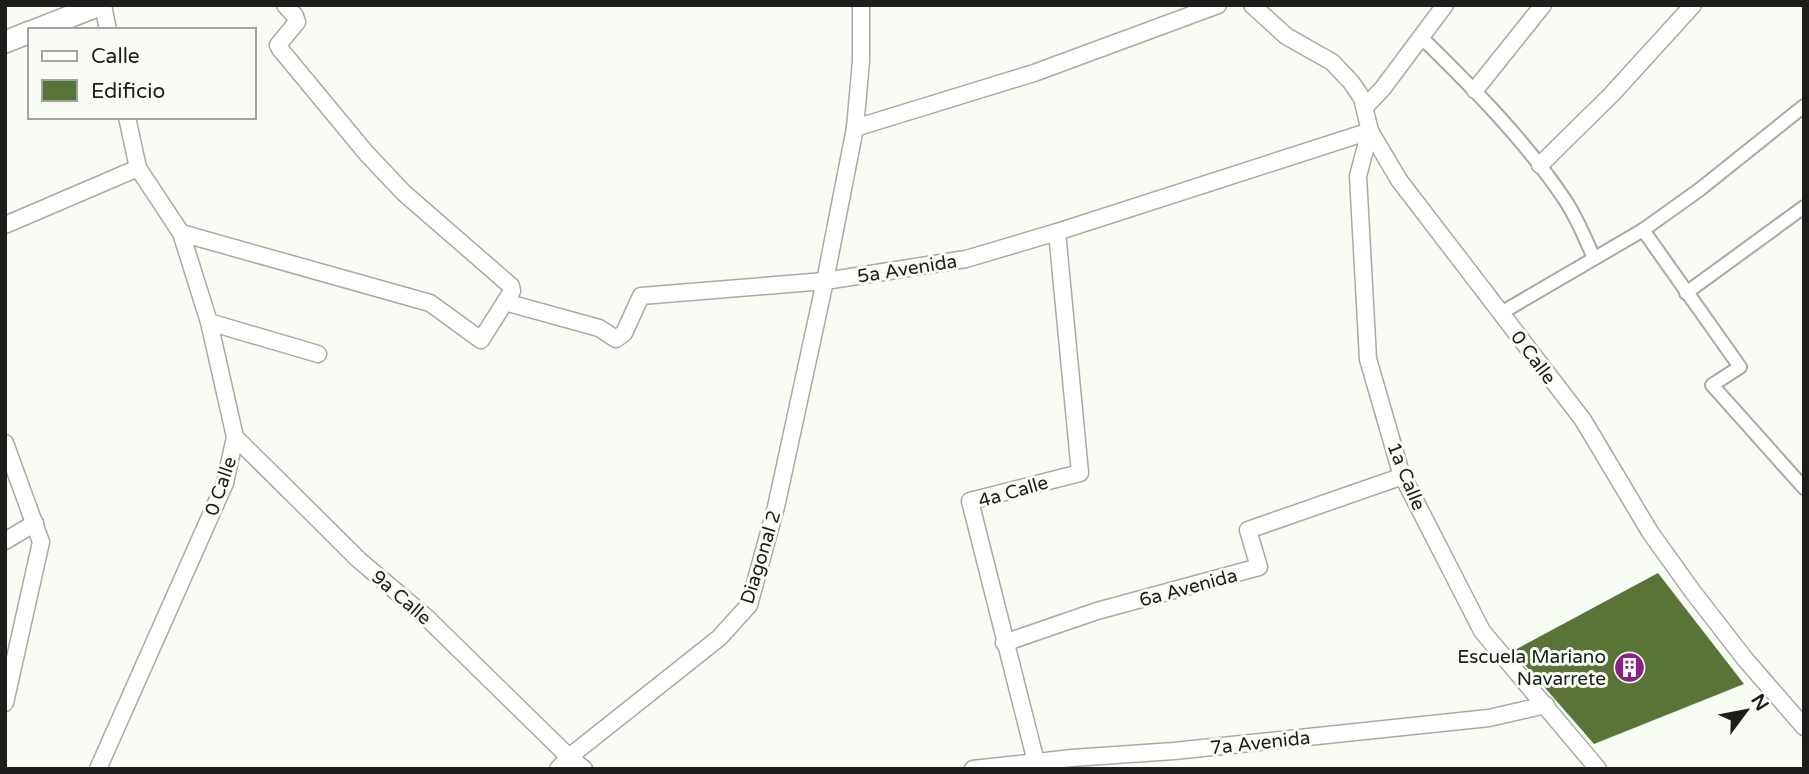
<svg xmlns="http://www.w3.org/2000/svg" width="1809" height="774" viewBox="0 0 1809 774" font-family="'Varela Round',sans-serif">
<rect width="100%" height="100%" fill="#f9fcf5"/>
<!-- building -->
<polygon fill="#597437" points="1658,573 1744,684 1594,744 1513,651"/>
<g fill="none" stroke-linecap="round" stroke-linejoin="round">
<defs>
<g id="pedestrian">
<path d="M1422 38C1473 88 1525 140 1565 200 1577 218 1585 238 1594 258"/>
<polyline points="1643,230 1740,367 1712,385 1804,488"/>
<polyline points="1686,293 1804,207"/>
<polyline points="1501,313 1643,230 1699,190 1804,106"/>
</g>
<g id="minor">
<polyline points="103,5 108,30"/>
<polyline points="1252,5 1286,36 1332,62 1351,82 1362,98 1370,131 1399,180 1583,420 1650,532 1693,592 1745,659 1804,727"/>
<polyline points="1475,90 1543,5"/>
<polyline points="1365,107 1383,88 1445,5"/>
<polyline points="855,128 1034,73 1218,5"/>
<polyline points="1370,131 1358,176 1368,359 1401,473 1482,631 1598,769"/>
<polyline points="1540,165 1612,94 1693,5"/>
<polyline points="5,225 138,168"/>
<polyline points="181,233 430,303 481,340 512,291 511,286 404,193 367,154 280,49 278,45 297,22 295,16 285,5"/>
<polyline points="505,302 599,328 616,339 624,333 641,296 825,281 966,259 1057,232 1370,131"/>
<polyline points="209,322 318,354"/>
<polyline points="235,437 359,560 426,617 569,757 584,769"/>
<polyline points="5,443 41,542 5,703"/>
<polyline points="5,541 35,523"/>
<polyline points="1004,643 1097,611 1259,567 1248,530 1403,476"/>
<polyline points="1036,762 970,501 1080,473 1057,232"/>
<polyline points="98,769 225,483 235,437 209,322 181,233 138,168 127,117"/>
<polyline points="558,769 569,757 719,638 749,605 776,507 825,281 855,128 861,61 861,5"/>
<polyline points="973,769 1072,758 1174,751 1489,718 1546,705"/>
</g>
<g id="tertiary">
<polyline points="36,30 99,5"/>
<polyline points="5,42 30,32"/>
</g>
</defs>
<!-- pedestrian casing -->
<use href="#pedestrian" stroke="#a7aba4" stroke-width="16"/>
<!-- minor casing -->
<use href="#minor" stroke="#a7aba4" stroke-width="19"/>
<!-- tertiary casing -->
<use href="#tertiary" stroke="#a7aba4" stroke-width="24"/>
<!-- pedestrian -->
<use href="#pedestrian" stroke="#fff" stroke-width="12"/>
<!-- minor -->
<use href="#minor" stroke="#fff" stroke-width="16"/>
<!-- tertiary -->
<use href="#tertiary" stroke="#fff" stroke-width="21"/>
</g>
<!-- icons -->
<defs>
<symbol id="building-disc" viewBox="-11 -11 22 22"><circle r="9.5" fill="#8a2187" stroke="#f9fcf5"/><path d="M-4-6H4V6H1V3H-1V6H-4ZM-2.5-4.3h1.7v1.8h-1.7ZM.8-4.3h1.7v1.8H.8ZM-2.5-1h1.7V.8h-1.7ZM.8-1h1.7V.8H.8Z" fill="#fff"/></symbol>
</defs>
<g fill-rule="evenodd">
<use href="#building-disc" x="1612" y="650" width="35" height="35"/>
</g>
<g text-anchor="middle" stroke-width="6" stroke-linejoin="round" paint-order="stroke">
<!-- street labels -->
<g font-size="19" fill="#1d1e1c" stroke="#f9fcf5">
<text transform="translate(907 268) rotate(-9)" y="7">5a Avenida</text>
<text transform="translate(1534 357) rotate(53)" y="7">0 Calle</text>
<text transform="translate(1407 476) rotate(68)" y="7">1a Calle</text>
<text transform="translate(220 486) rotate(-71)" y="7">0 Calle</text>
<text transform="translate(1013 491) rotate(-16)" y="7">4a Calle</text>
<text transform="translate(760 557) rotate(-73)" y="7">Diagonal 2</text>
<text transform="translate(1188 587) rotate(-15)" y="7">6a Avenida</text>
<text transform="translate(402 597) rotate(41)" y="7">9a Calle</text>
<text transform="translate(1260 742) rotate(-6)" y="7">7a Avenida</text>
</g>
<!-- poi labels -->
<g font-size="19" fill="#1d1e1c" stroke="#f9fcf5" text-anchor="end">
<text x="1606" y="663">Escuela Mariano<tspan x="1606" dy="22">Navarrete</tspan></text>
</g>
</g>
<!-- border -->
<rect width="1809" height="774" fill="none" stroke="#1d1e1c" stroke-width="14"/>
<!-- legend -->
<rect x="28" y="28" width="228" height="91" fill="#f9fcf5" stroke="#a1a39e" stroke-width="2"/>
<rect x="42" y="51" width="35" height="10" fill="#ffffff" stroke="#a1a39e" stroke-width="2"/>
<text x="91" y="63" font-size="21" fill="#1d1e1c">Calle</text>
<rect x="42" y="80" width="35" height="21" fill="#597437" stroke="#a1a39e" stroke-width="2"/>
<text x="91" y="98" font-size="21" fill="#1d1e1c">Edificio</text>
<!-- north arrow -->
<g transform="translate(1746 711) rotate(58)" stroke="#f9fcf5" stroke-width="5" paint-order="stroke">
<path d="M0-5L12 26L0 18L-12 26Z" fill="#1d1e1c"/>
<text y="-10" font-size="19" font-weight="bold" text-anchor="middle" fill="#1d1e1c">N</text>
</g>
</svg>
